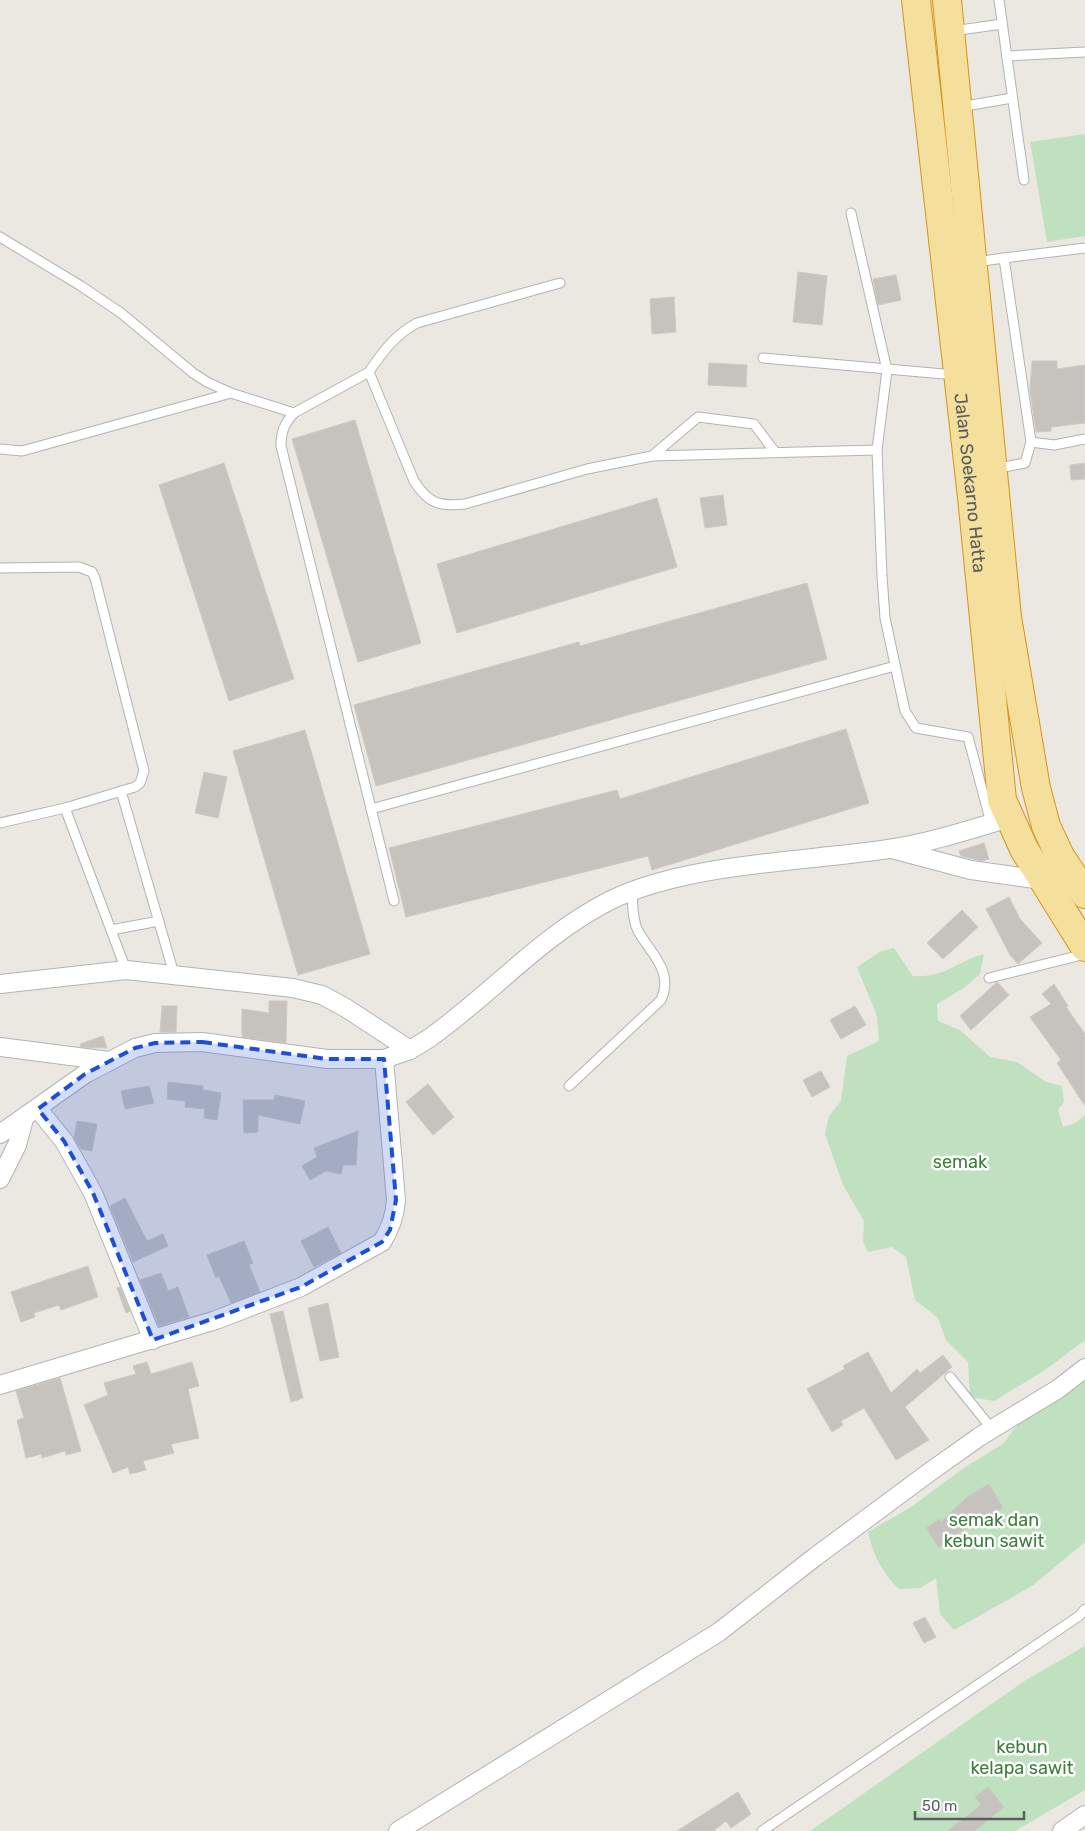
<svg xmlns="http://www.w3.org/2000/svg" width="1085" height="1831" viewBox="0 0 1085 1831" font-family="Rubik,sans-serif">
<rect width="100%" height="100%" fill="#ebe8e1"/>
<!-- green -->
<g fill="#c0e1bf">
<polygon points="1085,134 1085,236 1047,242 1030,142"/>
<path d="M894 948 913 976C945 978 955 962 984 954L980 974 964 988 937 1004 938 1021 960 1030 990 1057 1017 1062 1046 1082 1062 1086 1064 1102 1058 1110 1063 1127 1075 1123 1085 1115V1340L1045 1370 994 1401 970 1397 968 1362 946 1340 938 1318 915 1300 906 1257 892 1247 868 1252 863 1241 864 1221 843 1185 825 1134 829 1116 841 1101 847 1056 879 1041 877 1016 857 967 880 952Z"/>
<path d="M1085 1365V1542L1032 1586 954 1630 940 1614 936 1578 920 1588 899 1589C882 1573 873 1555 868 1532L911 1507 965 1467 1003 1444 1014 1429 1038 1406Z"/>
<polygon points="1085,1646 1085,1790 1015,1831 810,1831 1026,1680"/>
</g>
<!-- building -->
<g fill="#c6c3be" stroke="#cfc9c0">
<polygon points="798,272 827,276 822,325 793,322"/>
<polygon points="896,275 901,300 878,305 873,279"/>
<polygon points="674,297 676,332 652,334 650,299"/>
<polygon points="1032,361 1057,361 1057,369 1085,365 1085,423 1051,427 1051,431 1036,432 1030,390"/>
<polygon points="709,363 747,365 746,387 708,385"/>
<polygon points="355,420 421,643 358,662 292,439"/>
<polygon points="224,463 294,679 229,701 159,485"/>
<polygon points="1085,463 1085,479 1071,480 1070,465"/>
<polygon points="723,495 727,525 705,528 700,498"/>
<polygon points="657,498 677,567 457,633 437,564"/>
<polygon points="807,583 827,659 376,786 354,705 579,642 580,646"/>
<polygon points="846,729 869,803 652,870 648,856 406,917 389,848 617,790 620,799"/>
<polygon points="305,730 370,954 298,975 233,751"/>
<polygon points="204,772 227,777 218,818 195,813"/>
<polygon points="984,843 989,859 982,861 961,856 959,851"/>
<polygon points="1009,897 1020,919 1042,943 1018,964 1010,955 986,909"/>
<polygon points="962,910 978,927 943,959 927,943"/>
<polygon points="997,982 1009,995 971,1030 960,1016"/>
<polygon points="1054,984 1068,1006 1066,1007 1085,1034 1085,1106 1057,1063 1061,1060 1030,1017 1051,1004 1042,994"/>
<polygon points="269,1001 287,1001 286,1043 242,1037 242,1009 269,1013"/>
<polygon points="162,1006 177,1006 176,1032 160,1032"/>
<polygon points="855,1006 866,1025 841,1039 830,1020"/>
<polygon points="103,1036 107,1048 81,1047 80,1044"/>
<polygon points="821,1071 830,1087 812,1097 803,1080"/>
<polygon points="168,1082 203,1086 203,1090 221,1093 217,1120 204,1118 205,1109 185,1107 186,1101 167,1099"/>
<polygon points="428,1084 454,1117 433,1135 406,1102"/>
<polygon points="149,1086 154,1103 125,1109 121,1091"/>
<polygon points="275,1095 305,1101 300,1124 258,1115 258,1132 244,1133 243,1100 274,1100"/>
<polygon points="77,1121 97,1124 92,1151 81,1149 74,1138"/>
<polygon points="358,1131 356,1165 343,1165 341,1174 326,1171 310,1180 302,1166 317,1157 314,1148"/>
<polygon points="125,1198 147,1241 163,1234 168,1246 133,1262 110,1206"/>
<polygon points="328,1227 341,1253 314,1267 301,1241"/>
<polygon points="244,1241 253,1263 249,1265 260,1292 231,1303 219,1276 216,1278 207,1255"/>
<polygon points="88,1266 98,1297 61,1310 59,1305 34,1313 35,1317 21,1322 11,1292"/>
<polygon points="161,1273 168,1291 178,1287 189,1317 159,1326 140,1280"/>
<polygon points="120,1287 130,1311 126,1313 117,1288"/>
<polygon points="328,1303 339,1357 320,1361 308,1308"/>
<polygon points="283,1311 303,1398 291,1402 270,1314"/>
<polygon points="868,1352 891,1393 917,1369 920,1373 943,1355 952,1367 905,1407 929,1440 896,1460 864,1408 841,1421 843,1425 832,1432 807,1389 845,1369 843,1366"/>
<polygon points="147,1362 151,1374 192,1362 199,1386 188,1389 199,1438 171,1444 174,1453 143,1461 146,1470 130,1474 128,1467 113,1473 84,1405 108,1395 104,1383 136,1374 133,1366"/>
<polygon points="60,1378 81,1451 66,1455 65,1451 42,1458 41,1454 26,1458 17,1420 24,1418 16,1391"/>
<polygon points="989,1484 1003,1508 982,1521 980,1518 939,1548 926,1528 939,1519 941,1522 967,1497"/>
<polygon points="925,1617 936,1637 924,1643 913,1623"/>
<polygon points="988,1787 1004,1807 975,1831 947,1831 981,1805 975,1797"/>
<polygon points="738,1792 751,1814 731,1828 726,1821 713,1831 677,1831"/>
</g>
<g fill="none" stroke-linecap="round" stroke-linejoin="round">
<defs>
<g id="service">
<polyline points="999,0 1024,180"/>
<polyline points="953,31 1002,24"/>
<polyline points="1007,56 1085,52"/>
<polyline points="960,107 1012,98"/>
<polyline points="851,213 887,370 877,450 882,576 885,618 905,711 916,728 968,737 991,823"/>
<polyline points="0,237 81,286 121,313 193,373 207,382 231,393 294,413"/>
<polyline points="1004,258 1085,248"/>
<polyline points="976,262 1004,258 1031,442 1025,463 994,469"/>
<path d="M560 283 417 323C395 335 383 351 369 372L414 481C428 503 439 507 465 504L587 469 652 456 877 450"/>
<polyline points="763,358 955,375"/>
<path d="M369 372 294 413C284 424 281 432 281 446L394 901"/>
<polyline points="1031,442 1054,445 1085,439"/>
<polyline points="0,449 22,451 231,393"/>
<polyline points="652,456 698,417 754,424 775,452"/>
<polyline points="0,568 79,567 92,572 95,578 144,771 140,783 135,787 65,808"/>
<polyline points="121,791 174,974"/>
<polyline points="371,809 895,666"/>
<polyline points="0,823 65,808 126,970"/>
<polyline points="111,930 159,921"/>
<polyline points="989,978 1085,954"/>
<path d="M569 1086 661 1000C674 971 651 954 638 931 632 919 633 905 632 892"/>
<polyline points="950,1377 992,1429"/>
<polyline points="762,1831 1079,1616 1085,1609"/>
</g>
<g id="minor">
<polyline points="892,849 971,870 1042,880"/>
<polyline points="0,984 126,970 293,988 322,995 346,1008 410,1050"/>
<polyline points="0,1047 109,1061"/>
<polyline points="38,1109 64,1141 93,1193 153,1340"/>
<polyline points="0,1134 85,1074 135,1048 155,1043 202,1042 327,1059 384,1059"/>
<polyline points="0,1179 17,1145 24,1119"/>
<path d="M0 1385 216 1320 301 1287 382 1242C391 1228 395 1216 396 1200L384 1059 410 1050 428 1039C491 995 541 935 611 900 688 863 803 862 888 849 929 843 969 830 1009 818"/>
<polyline points="398,1831 719,1632 815,1557 927,1474 979,1437 1058,1389 1085,1368"/>
<polyline points="1062,1831 1085,1815"/>
</g>
<g id="trunk">
<path id="s1" d="M916 0 972 497 1002 800 1024 849 1085 947"/>
<polyline points="947,0 1007,617 1036,788 1046,826 1060,856 1085,894"/>
</g>
</defs>
<!-- service casing -->
<use href="#service" stroke="#b1b3b7" stroke-width="11"/>
<!-- minor casing -->
<use href="#minor" stroke="#b1b3b7" stroke-width="20"/>
<!-- trunk casing -->
<use href="#trunk" stroke="#d89314" stroke-width="30"/>
<!-- service -->
<use href="#service" stroke="#fff" stroke-width="9"/>
<!-- minor -->
<use href="#minor" stroke="#fff" stroke-width="18"/>
<!-- trunk -->
<use href="#trunk" stroke="#f5df9c" stroke-width="28"/>
</g>
<!-- marked area -->
<path fill="#1d4ed8" fill-opacity="0.2" stroke="#1d4ed8" stroke-width="4" stroke-dasharray="10 6" stroke-linejoin="round" d="M202 1042 327 1059H384L396 1200 390 1230 382 1242 301 1287 153 1340 93 1193 64 1141 38 1109 85 1074 135 1048 155 1043Z"/>
<g text-anchor="middle" stroke-width="5" stroke-linejoin="round" paint-order="stroke">
<!-- street labels -->
<g font-size="18" fill="#595d60" stroke="#fff">
<text dy="6" stroke="none"><textPath href="#s1" startOffset="486">Jalan Soekarno Hatta</textPath></text>
</g>
<!-- park labels -->
<g font-size="18" fill="#3b7e3b" stroke="#fff">
<text x="960" y="1168">semak</text>
<text x="994" y="1526">semak dan<tspan x="994" dy="21">kebun sawit</tspan></text>
<text x="1022" y="1753">kebun<tspan x="1022" dy="21">kelapa sawit</tspan></text>
</g>
</g>
<!-- scale -->
<path d="M915 1811v8h109v-8" fill="none" stroke="#595d60" stroke-width="2.5"/>
<text x="922" y="1811" font-size="15" fill="#595d60" stroke="#ffffff" stroke-width="4" paint-order="stroke">50 m</text>
</svg>
